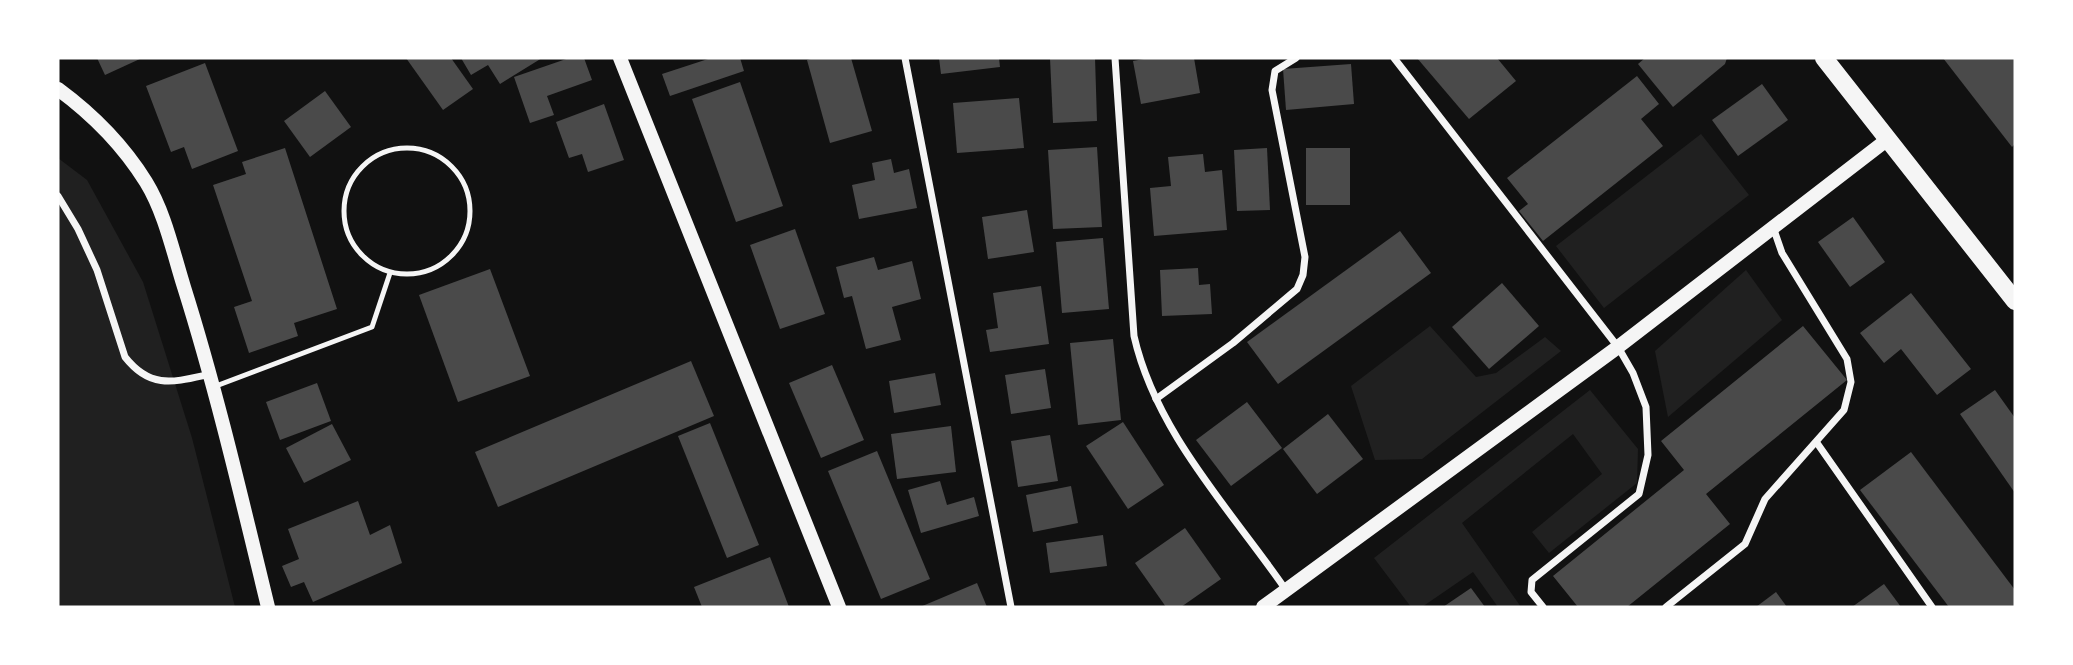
<svg xmlns="http://www.w3.org/2000/svg" width="2073" height="665" viewBox="0 0 2073 665" font-family="Signika,sans-serif">
<rect width="100%" height="100%" fill="#111"/>
<!-- green -->
<g fill="#202020">
<polygon points="1701,134 1749,195 1604,308 1556,246"/>
<polygon points="58,158 87,180 143,282 192,438 235,607 58,607"/>
<polygon points="1746,270 1782,320 1668,417 1655,351"/>
<polygon points="1430,326 1476,377 1496,373 1545,337 1561,351 1422,459 1375,460 1351,386"/>
<polygon points="1590,390 1638,449 1637,483 1549,553 1532,532 1602,474 1573,434 1462,523 1521,607 1498,607 1473,572 1422,607 1411,607 1374,558"/>
</g>
<!-- building -->
<g fill="#4a4a4a">
<polygon points="97,58 142,58 105,75"/>
<polygon points="406,58 451,58 473,89 443,110"/>
<polygon points="461,58 542,58 500,84 488,65 471,75"/>
<polygon points="569,58 584,58 592,80 547,96 554,115 530,123 514,77"/>
<polygon points="711,58 740,58 744,71 670,96 662,74"/>
<polygon points="814,58 851,58 872,131 830,143 807,60"/>
<polygon points="939,58 999,58 1000,67 941,74"/>
<polygon points="1050,58 1095,58 1097,121 1053,123"/>
<polygon points="1149,58 1194,58 1200,93 1141,104 1133,61"/>
<polygon points="1417,58 1497,58 1516,81 1469,119"/>
<polygon points="1645,58 1727,58 1725,64 1673,107 1638,64"/>
<polygon points="1943,58 2015,58 2015,144 2012,147"/>
<polygon points="205,63 238,151 192,169 184,147 171,152 146,86"/>
<polygon points="1351,64 1354,104 1286,110 1283,69"/>
<polygon points="1637,76 1659,104 1641,119 1663,146 1543,241 1519,211 1528,204 1507,178"/>
<polygon points="740,82 783,206 736,222 692,99"/>
<polygon points="1762,84 1788,120 1738,156 1712,120"/>
<polygon points="325,91 351,127 310,157 284,121"/>
<polygon points="1019,98 1024,148 957,153 953,103"/>
<polygon points="604,104 624,160 588,172 582,154 569,158 556,122"/>
<polygon points="1097,147 1102,227 1053,229 1048,150"/>
<polygon points="285,148 337,309 294,323 298,336 249,353 234,307 252,301 213,185 246,174 242,162"/>
<polygon points="1267,148 1270,210 1237,211 1234,150"/>
<rect x="1306" y="148" width="44" height="57"/>
<polygon points="1203,154 1205,172 1222,170 1227,230 1154,236 1150,188 1171,186 1168,157"/>
<polygon points="891,159 894,173 909,169 917,208 859,219 852,185 875,180 872,163"/>
<polygon points="1027,210 1034,252 988,259 982,217"/>
<polygon points="1853,217 1885,262 1850,287 1818,242"/>
<polygon points="795,229 825,314 780,329 750,245"/>
<polygon points="1400,231 1431,273 1278,384 1247,342"/>
<polygon points="1103,238 1109,309 1062,313 1056,242"/>
<polygon points="874,257 878,270 912,261 921,299 892,307 901,340 866,349 852,296 844,298 836,267"/>
<polygon points="1198,268 1199,285 1210,284 1212,314 1162,316 1160,270"/>
<polygon points="490,269 530,376 458,402 419,295"/>
<polygon points="1502,283 1539,326 1489,369 1452,327"/>
<polygon points="1041,286 1049,344 990,352 986,330 998,328 993,293"/>
<polygon points="1911,293 1971,369 1937,395 1901,349 1884,363 1860,333"/>
<polygon points="1803,326 1847,380 1706,494 1730,524 1627,607 1578,607 1553,576 1684,470 1661,441"/>
<polygon points="1113,339 1121,420 1078,425 1070,343"/>
<polygon points="691,361 714,416 498,507 475,452"/>
<polygon points="832,365 864,440 821,458 789,383"/>
<polygon points="1045,369 1051,408 1011,414 1005,375"/>
<polygon points="935,373 941,405 894,413 889,381"/>
<polygon points="317,383 331,421 280,440 266,402"/>
<polygon points="1995,390 2015,418 2015,493 1960,414"/>
<polygon points="1247,402 1282,448 1231,486 1196,440"/>
<polygon points="1328,414 1363,459 1317,494 1283,449"/>
<polygon points="1123,422 1164,485 1128,509 1086,446"/>
<polygon points="710,423 759,545 727,558 678,436"/>
<polygon points="332,424 351,460 304,483 286,448"/>
<polygon points="951,426 956,472 897,479 891,434"/>
<polygon points="1050,435 1058,481 1018,487 1011,441"/>
<polygon points="877,451 930,579 881,599 828,471"/>
<polygon points="1911,452 2015,590 2015,607 1949,607 1860,490"/>
<polygon points="940,481 947,505 974,497 979,516 921,533 908,490"/>
<polygon points="1071,486 1078,523 1033,532 1026,495"/>
<polygon points="358,501 370,535 390,525 402,563 313,602 304,582 291,587 282,566 299,559 288,529"/>
<polygon points="1185,528 1221,579 1181,607 1166,607 1135,563"/>
<polygon points="1103,535 1107,566 1050,573 1046,543"/>
<polygon points="770,557 789,607 702,607 694,587"/>
<polygon points="977,583 987,607 920,607"/>
<polygon points="1884,584 1901,607 1852,607"/>
<polygon points="1471,588 1485,607 1443,607"/>
<polygon points="1776,592 1787,607 1756,607"/>
</g>
<g fill="none" stroke-linecap="round" stroke-linejoin="round">
<!-- service -->
<g stroke="#f5f5f5" stroke-width="5">
<circle cx="407" cy="211" r="63"/>
<polyline points="216,386 372,327 390,273"/>
</g>
<!-- minor -->
<g stroke="#f5f5f5" stroke-width="7">
<polyline points="905,58 1011,607"/>
<path d="M1115 58 1134 336C1156 433 1231 510 1286 590"/>
<polyline points="1394,58 1618,347 1633,373 1646,407 1648,455 1639,494 1532,580 1531,592 1543,607"/>
<path d="M58 196 78 229 97 270 125 357C151 390 174 382 211 374"/>
<polyline points="1156,399 1233,343 1297,289 1303,275 1305,257 1272,90 1275,71 1296,58"/>
<polyline points="1817,443 1932,607"/>
<polyline points="1666,607 1745,544 1765,499 1844,410 1851,382 1847,359 1782,253 1773,227"/>
</g>
<!-- secondary -->
<g stroke="#f5f5f5" stroke-width="14">
<polyline points="620,58 839,607"/>
<path d="M58 89C92 114 123 145 146 182 165 213 173 252 184 287 217 392 242 500 268 607"/>
<polyline points="1263,607 1618,347 1888,139"/>
</g>
<!-- primary -->
<polyline stroke="#f5f5f5" stroke-width="18" points="1824,58 2015,301"/>
</g>
<!-- border -->
<rect width="2073" height="665" fill="none" stroke="#ffffff" stroke-width="119"/>
</svg>
